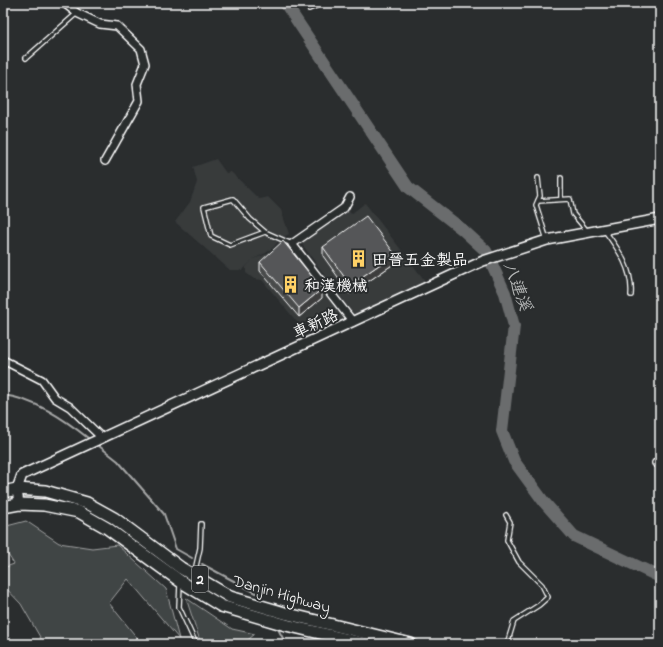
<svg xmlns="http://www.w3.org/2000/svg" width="663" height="647" viewBox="0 0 663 647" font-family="'Indie Flower','LXGW WenKai TC',sans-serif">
<rect width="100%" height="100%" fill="#2a2d2e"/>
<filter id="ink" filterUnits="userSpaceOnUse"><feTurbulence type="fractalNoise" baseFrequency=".025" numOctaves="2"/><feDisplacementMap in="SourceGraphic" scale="8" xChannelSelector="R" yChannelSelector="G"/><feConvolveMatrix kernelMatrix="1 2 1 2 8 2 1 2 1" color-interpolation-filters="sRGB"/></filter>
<g filter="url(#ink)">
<!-- built -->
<g fill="#373a3b">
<polygon points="216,159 226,173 231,172 259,199 268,197 281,210 289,234 279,240 274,247 266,253 253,259 267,254 276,247 280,241 347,320 329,330 325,326 316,330 297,322 262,280 254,279 246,273 246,267 253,259 243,270 230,270 175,222 190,202 197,182 193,167"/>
<polygon points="365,203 426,282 354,315 301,243 348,209 351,214"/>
</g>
<!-- green -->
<g fill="#414445" stroke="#a0a2a2">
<polygon points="26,521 59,543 92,548 117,545 166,589 179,639 128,579 109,603 142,644 44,644 21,604 3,585 3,568 14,564 3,547 3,527"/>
<polygon points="186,598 232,629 255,634 243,644 201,644"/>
</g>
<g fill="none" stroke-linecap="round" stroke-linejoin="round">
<!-- stream -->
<g stroke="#a6a7a7" stroke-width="2">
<path d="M3 395C35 399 64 419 88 438"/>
<polyline points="99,446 118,461 164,514 176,549 192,558"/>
<polyline points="202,564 260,595 263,602"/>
<polyline points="278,629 286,644"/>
</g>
<!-- river -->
<polyline stroke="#6a6c6d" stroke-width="12" points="285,3 408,187 463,230 486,251 505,293 514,326 502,431 514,461 544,502 574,536 660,577"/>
<defs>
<g id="service">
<polyline points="309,9 316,6 318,3"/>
<polyline points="26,58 77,13"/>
<polyline points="538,178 540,196 536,205 547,240"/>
<polyline points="561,178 561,199"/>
<polyline points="538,201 570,199 573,214 588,232"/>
<path d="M605 231C619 250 633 270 631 295"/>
<polyline points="265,232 230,245 211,236 204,207 233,199 250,219 265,232 292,244"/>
<polyline points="506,515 510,522 507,540 519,562 542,585 548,597 539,605 514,621 507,644"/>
<polyline points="194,575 200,548 201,524"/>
<polyline points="180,584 179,607 196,644"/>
</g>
<g id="minor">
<polyline points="64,3 77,13 100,24 117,26 141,49 145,64 137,84 139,101 105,161"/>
<polyline points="350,197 344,208 292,244 353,322"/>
<polyline points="3,360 42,380 55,398 70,407 102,438"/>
<polyline points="656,463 660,460"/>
</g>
<polyline id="tertiary" points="19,504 17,489 22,475 483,261 547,240 660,219"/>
<g id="primary">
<polyline points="3,492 17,489 45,491 87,503 114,518 181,568 230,597 288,614 411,644"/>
<polyline points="3,507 19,504 44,505 79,512 107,528 180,581 221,606 286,625 366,644"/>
</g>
</defs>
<!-- service casing -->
<use href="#service" stroke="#fff" stroke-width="6"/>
<!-- minor casing -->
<use href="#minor" stroke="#fff" stroke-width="10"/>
<!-- tertiary casing -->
<use href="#tertiary" stroke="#fff" stroke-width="12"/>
<!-- primary casing -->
<use href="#primary" stroke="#fff" stroke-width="14"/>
<!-- service -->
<use href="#service" stroke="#2a2d2e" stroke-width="3.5"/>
<!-- minor -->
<use href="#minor" stroke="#2a2d2e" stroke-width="7"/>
<!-- tertiary -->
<use href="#tertiary" stroke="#2a2d2e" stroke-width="9"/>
<!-- primary -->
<use href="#primary" stroke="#2a2d2e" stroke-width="11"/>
</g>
<!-- wall -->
<g fill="#494b4c" stroke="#fff">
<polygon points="323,247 395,263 350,294 323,256"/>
<polygon points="260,262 322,298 299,317 260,271"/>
</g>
<!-- shaded-wall -->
<g fill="#3c3d3e" stroke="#fff">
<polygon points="395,254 395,263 350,294 350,285"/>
<polygon points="322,289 322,298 299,317 299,308"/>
</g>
<!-- building -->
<g fill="#555758" stroke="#fff">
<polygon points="366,216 395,254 350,285 323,247"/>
<polygon points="283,241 322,289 299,308 260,262"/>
</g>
</g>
<!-- icons -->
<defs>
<symbol id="building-bare" viewBox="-9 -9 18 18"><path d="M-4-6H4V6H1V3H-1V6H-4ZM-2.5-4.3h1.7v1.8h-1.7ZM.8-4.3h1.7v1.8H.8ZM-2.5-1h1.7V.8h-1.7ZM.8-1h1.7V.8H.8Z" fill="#ffd166" stroke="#2a2d2e" stroke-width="2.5" paint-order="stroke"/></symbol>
</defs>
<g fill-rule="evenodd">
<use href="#building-bare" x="346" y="246" width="25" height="25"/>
<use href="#building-bare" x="278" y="272" width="25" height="25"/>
</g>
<g text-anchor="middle" stroke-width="4" stroke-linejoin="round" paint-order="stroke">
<!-- shield labels -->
<rect fill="#2a2d2e" stroke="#bfc0c0" stroke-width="1" x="192" y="566" width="16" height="26" rx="3"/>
<g font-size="15" font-weight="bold" fill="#fff">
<text x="200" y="584">2</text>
</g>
<!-- poi labels -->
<g font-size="16" fill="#fff" stroke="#2a2d2e" text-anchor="start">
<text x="372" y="265">田晉五金製品</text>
<text x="304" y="291">和漢機械</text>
</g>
<!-- street labels -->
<g font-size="16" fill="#fff" stroke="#2a2d2e">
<text transform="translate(315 323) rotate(-25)" y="6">車新路</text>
<text transform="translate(282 593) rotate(16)" y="6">Danjin Highway</text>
</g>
<!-- water labels -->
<g font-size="17" font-style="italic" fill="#b4b6b6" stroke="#2a2d2e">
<text transform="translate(518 286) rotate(69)" y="6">八連溪</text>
</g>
</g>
<!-- margin -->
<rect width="663" height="647" fill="none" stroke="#2a2d2e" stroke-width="16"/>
<rect x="8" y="8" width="647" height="631" fill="none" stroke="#fff" stroke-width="1.5" filter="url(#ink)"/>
</svg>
